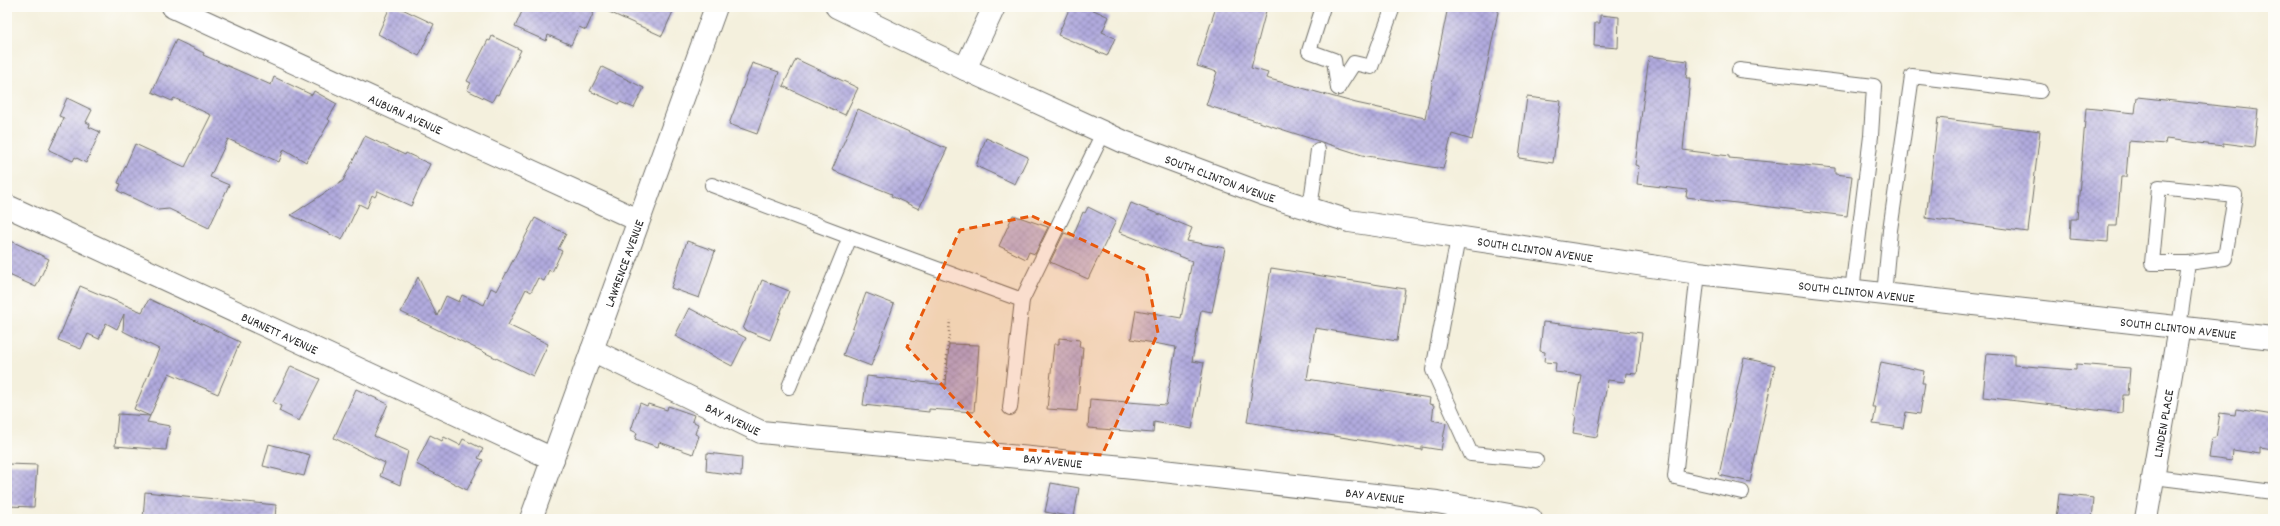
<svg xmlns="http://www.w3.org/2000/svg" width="2280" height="526" viewBox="0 0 2280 526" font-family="Dekko,sans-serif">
<defs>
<pattern id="building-cross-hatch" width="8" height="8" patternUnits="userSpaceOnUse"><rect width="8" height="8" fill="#b1aade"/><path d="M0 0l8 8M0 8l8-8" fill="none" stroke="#908bb4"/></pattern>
</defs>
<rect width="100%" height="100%" fill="#fdfcf7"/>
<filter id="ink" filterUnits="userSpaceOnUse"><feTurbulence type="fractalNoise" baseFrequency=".025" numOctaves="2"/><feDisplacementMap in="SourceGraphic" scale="8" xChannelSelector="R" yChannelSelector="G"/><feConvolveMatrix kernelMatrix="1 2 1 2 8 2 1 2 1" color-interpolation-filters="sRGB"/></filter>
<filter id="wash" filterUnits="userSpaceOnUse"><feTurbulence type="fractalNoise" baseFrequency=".012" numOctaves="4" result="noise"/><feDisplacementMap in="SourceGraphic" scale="16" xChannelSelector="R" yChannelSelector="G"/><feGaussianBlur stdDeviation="0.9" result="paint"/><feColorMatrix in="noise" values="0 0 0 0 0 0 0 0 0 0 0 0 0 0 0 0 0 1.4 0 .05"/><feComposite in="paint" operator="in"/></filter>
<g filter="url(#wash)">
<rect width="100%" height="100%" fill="#f4f0dd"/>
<g id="blocks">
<!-- building -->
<g fill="url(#building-cross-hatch)">
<polygon points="390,7 398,7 434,24 419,56 378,34"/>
<polygon points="524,7 596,7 586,30 579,27 571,45 548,35 546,41 515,27"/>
<polygon points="598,7 675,7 662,36"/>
<polygon points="1070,7 1087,7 1109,17 1102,32 1115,38 1107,56 1058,35"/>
<polygon points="1216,7 1267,7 1251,68 1268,73 1266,78 1356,103 1425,118 1448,7 1499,7 1472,140 1452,134 1443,169 1362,155 1206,105 1217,72 1197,66"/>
<polygon points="1600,15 1619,17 1618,48 1594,46 1595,23 1600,23"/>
<polygon points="492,36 521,50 498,95 496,94 492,102 467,90 471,83 467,81 488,40 490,41"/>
<polygon points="176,40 204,53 203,55 271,85 274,77 312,95 314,91 337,104 328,119 330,121 306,162 284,149 279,162 228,139 210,177 229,185 209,228 169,209 158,210 118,191 121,184 118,183 135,144 185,167 211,115 174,98 172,101 152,92"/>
<polygon points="1649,56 1688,61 1686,78 1690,78 1683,150 1729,156 1729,158 1835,168 1835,174 1852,176 1847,216 1686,197 1687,190 1637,184 1639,166 1635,165"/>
<polygon points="796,59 858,88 845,115 783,86"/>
<polygon points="752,63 779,72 757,134 729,124"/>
<polygon points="602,67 644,88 634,108 620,102 619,104 590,91"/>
<polygon points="1527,97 1561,101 1553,163 1519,158"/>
<polygon points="2137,97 2258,110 2254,147 2223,143 2223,146 2166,139 2165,144 2129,141 2126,177 2121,177 2117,226 2109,226 2108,242 2070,239 2071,219 2077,219 2086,108 2135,113"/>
<polygon points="67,98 92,110 86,122 90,124 89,127 100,132 86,163 75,157 73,161 49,150 64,118 59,116"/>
<polygon points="858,109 947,149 919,209 891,196 892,194 832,170"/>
<polygon points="1938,118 2040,131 2028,232 1926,218"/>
<polygon points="365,136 405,155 406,153 430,164 411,206 378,191 375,197 372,195 367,208 359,204 342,240 291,215 343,181"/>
<polygon points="986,138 1028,157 1015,184 976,166"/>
<polygon points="1131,203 1192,228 1187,241 1225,248 1212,312 1201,310 1192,361 1204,363 1192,429 1154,422 1153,433 1088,428 1090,399 1166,405 1176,347 1131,339 1136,310 1181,318 1192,261 1119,232"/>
<polygon points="1088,207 1116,221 1088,279 1050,262 1064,233 1073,236 1083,212 1085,213"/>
<polygon points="1013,215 1048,227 1035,254 1029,252 1026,259 999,246"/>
<polygon points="535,218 566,234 558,249 562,251 552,272 549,270 544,281 538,278 531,292 526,289 508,325 548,344 533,376 401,312 418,277 437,316 446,296 459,302 462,295 484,305 491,288 497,291"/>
<polygon points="7,239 49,259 36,287 7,274"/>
<polygon points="687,241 715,251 699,298 671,288"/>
<polygon points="1271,268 1405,289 1397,341 1315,328 1307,379 1430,398 1429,404 1434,405 1432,420 1446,423 1441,450 1422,447 1422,450 1247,422"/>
<polygon points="762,280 789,291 770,340 743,329"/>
<polygon points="80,286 142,312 149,299 240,342 218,394 169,373 150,416 134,409 159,349 123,331 124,314 117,329 106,323 99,339 88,334 81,349 58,340"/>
<polygon points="866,293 894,304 871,366 843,355"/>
<polygon points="689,308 746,338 732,366 675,336"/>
<polygon points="1543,322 1642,333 1637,374 1626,373 1625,382 1608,380 1597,437 1573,433 1576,416 1574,415 1581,375 1555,372 1556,363 1544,362 1545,352 1540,351"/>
<polygon points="1059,338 1080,340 1079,347 1083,347 1077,411 1047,409 1054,344 1059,344"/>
<polygon points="949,344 979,345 974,412 929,409 929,412 863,405 867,376 946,385"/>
<polygon points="1987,353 2014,355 2014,365 2076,370 2076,364 2130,368 2128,395 2123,395 2122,413 1983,397"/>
<polygon points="1744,358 1775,365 1750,482 1719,475"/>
<polygon points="1881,362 1924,371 1922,383 1925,383 1920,414 1906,412 1903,428 1873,424 1876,407 1872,407"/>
<polygon points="291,366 320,379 299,421 279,411 281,406 273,402"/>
<polygon points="356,389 388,404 374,436 408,451 400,485 380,476 385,463 334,438"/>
<polygon points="640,403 647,406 648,404 667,410 668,406 694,415 692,421 698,424 695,434 699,436 693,454 659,442 658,447 635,439 637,433 631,430"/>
<polygon points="2236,409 2273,415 2273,450 2260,448 2260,454 2233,450 2232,461 2209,458 2212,438 2216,438 2220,413 2235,415"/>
<polygon points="118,414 150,416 147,422 170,426 166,450 115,446"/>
<polygon points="430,435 442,441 444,437 460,445 463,439 483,449 478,458 483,460 467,490 416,464"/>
<polygon points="269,444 310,455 304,476 263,466"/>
<polygon points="707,453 742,457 741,476 706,471"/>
<polygon points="7,464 37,465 34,507 7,506"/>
<polygon points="1051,483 1079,488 1074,517 1045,512"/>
<polygon points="145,492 276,505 275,519 143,519"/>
<polygon points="2059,494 2094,498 2092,519 2056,519"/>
</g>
</g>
</g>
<g filter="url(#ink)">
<use href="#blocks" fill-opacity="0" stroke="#717069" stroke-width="1"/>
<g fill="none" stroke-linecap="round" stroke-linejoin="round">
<defs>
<g id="service">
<polyline points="1323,7 1309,51 1334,60 1338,88"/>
<polyline points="1739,70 1874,86 1871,136 1852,291"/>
<polyline points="1338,88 1354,63 1371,67 1393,7"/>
<polyline points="712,185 850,237"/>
<polyline points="1310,209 1318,150"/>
<polyline points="1458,238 1433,370 1471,454 1536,460"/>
<polyline points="1698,273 1675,477 1742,492"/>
<polyline points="1884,295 1890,230 1912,76 2040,91"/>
<polyline points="2179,328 2188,263 2152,263 2159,187 2235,195 2225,258 2188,263"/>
<polyline points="789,387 850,237 1022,300"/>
<polyline points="1010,408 1022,300 1103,133"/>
<polyline points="2154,477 2273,492"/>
</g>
<g id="minor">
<path id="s1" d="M173 7 638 220"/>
<path id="s2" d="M837 7 965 69 1124 142 1263 194 1349 221 1698 273 2273 338"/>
<polyline points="965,69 994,7"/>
<path id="s3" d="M7 206 553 459"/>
<path id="s4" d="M592 350 761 432 1154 470 1437 502 1531 519"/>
<path id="s5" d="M531 519 716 7"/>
<path id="s6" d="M2146 519 2179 328"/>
</g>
</defs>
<!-- service casing -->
<use href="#service" stroke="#717069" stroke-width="16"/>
<!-- minor casing -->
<use href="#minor" stroke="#717069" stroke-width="24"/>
<!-- path -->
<polyline stroke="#717069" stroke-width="2.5" stroke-dasharray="1 3" stroke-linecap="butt" points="945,380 950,320"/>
<!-- service -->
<use href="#service" stroke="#fff" stroke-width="14"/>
<!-- minor -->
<use href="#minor" stroke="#fff" stroke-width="22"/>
</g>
</g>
<!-- marked area -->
<path fill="#e8590c" fill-opacity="0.2" stroke="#e8590c" stroke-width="3" stroke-dasharray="8 5" stroke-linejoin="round" d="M1032 216 1146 270 1158 333 1102 455 1000 448 907 347 960 230Z"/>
<g text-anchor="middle" stroke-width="4" stroke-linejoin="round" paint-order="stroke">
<!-- street labels -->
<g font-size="13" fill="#2b2b2b" stroke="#fdfcf7">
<text dy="5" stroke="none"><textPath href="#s1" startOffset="256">AUBURN AVENUE</textPath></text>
<text dy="5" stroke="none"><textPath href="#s2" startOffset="420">SOUTH CLINTON AVENUE</textPath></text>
<text dy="5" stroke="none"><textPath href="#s2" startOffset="744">SOUTH CLINTON AVENUE</textPath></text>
<text dy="5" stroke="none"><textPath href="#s5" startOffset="272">LAWRENCE AVENUE</textPath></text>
<text dy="5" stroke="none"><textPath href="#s2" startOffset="1068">SOUTH CLINTON AVENUE</textPath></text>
<text dy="5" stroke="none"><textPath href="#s2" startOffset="1392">SOUTH CLINTON AVENUE</textPath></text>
<text dy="5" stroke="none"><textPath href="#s3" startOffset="301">BURNETT AVENUE</textPath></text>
<text dy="5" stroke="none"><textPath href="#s4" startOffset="157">BAY AVENUE</textPath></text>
<text dy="5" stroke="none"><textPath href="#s6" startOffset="97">LINDEN PLACE</textPath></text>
<text dy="5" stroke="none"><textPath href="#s4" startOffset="481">BAY AVENUE</textPath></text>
<text dy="5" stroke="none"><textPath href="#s4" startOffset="805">BAY AVENUE</textPath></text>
</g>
</g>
<!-- margin -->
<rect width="2280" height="526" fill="none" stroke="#fdfcf7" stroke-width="24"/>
</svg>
